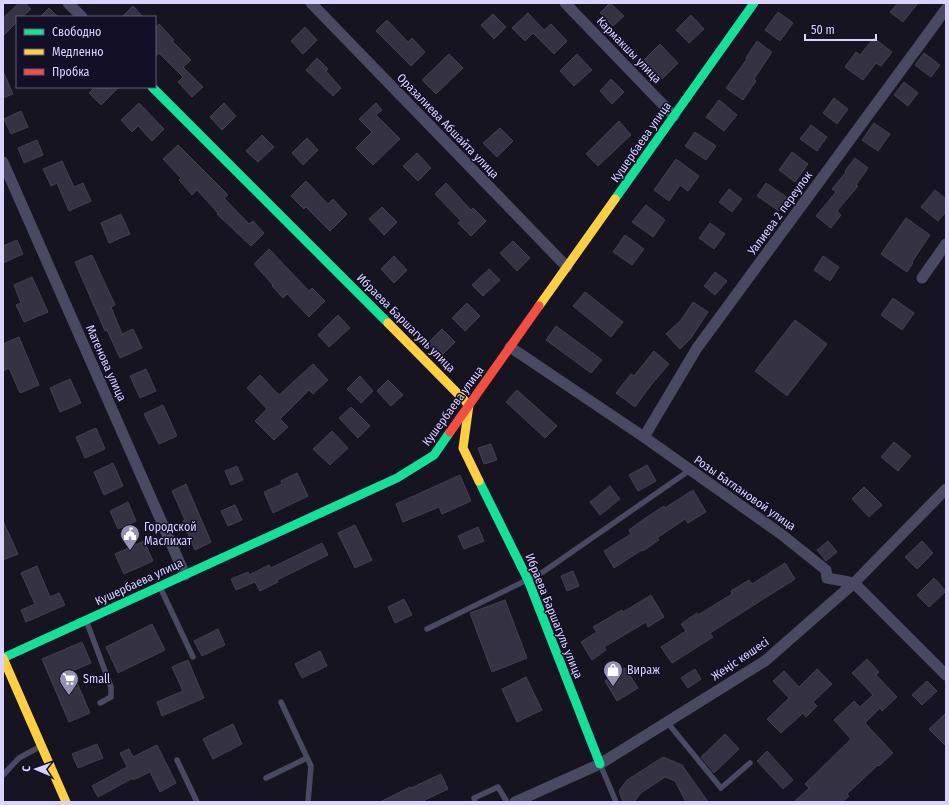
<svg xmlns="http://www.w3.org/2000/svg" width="949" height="805" viewBox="0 0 949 805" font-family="'Fira Sans Condensed',sans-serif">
<rect width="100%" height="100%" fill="#161421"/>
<!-- building -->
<g fill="#343243" stroke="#433f54">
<polygon points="19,3 25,3 31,9 22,17 17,17 17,22 3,36 3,18"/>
<polygon points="610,3 624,16 613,26 600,13"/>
<polygon points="898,3 918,3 903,22 890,12"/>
<polygon points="133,6 143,17 122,17"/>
<polygon points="49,8 58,17 40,17"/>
<polygon points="778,12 793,23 780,41 765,30"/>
<polygon points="528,13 544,30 551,24 567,41 554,54 533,33 525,41 512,28"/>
<polygon points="493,14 506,27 494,39 481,25"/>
<polygon points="691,15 704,29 689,43 676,30"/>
<polygon points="387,20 408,42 412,38 425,52 411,66 376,31"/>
<polygon points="159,24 174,40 172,41 191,60 183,67 203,87 192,97 178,82 183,77 159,53 155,57 155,28"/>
<polygon points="305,27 317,40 303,54 291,41"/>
<polygon points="874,38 892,52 881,66 876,63 863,80 845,67 856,52 860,55"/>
<polygon points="757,41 772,52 754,79 756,81 743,100 726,88 747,59 746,58"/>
<polygon points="660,44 678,63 662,79 644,60"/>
<polygon points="924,53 940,65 931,77 915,65"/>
<polygon points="449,54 463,68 436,94 422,80"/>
<polygon points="577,54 592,70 574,86 560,71"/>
<polygon points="317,58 328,69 326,71 341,88 333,96 306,70"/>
<polygon points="3,71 13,94 3,98"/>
<polygon points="611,79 624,92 612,104 600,91"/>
<polygon points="904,82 918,93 908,106 894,95"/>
<polygon points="95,87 119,87 101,105 89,93"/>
<polygon points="834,98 848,109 837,124 823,113"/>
<polygon points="719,100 737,115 724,131 706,117"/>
<polygon points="139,103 164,129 152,141 138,126 132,132 121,120"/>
<polygon points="224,103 236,116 222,130 210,117"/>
<polygon points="376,103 382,110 376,115 400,139 373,165 356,148 372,132 359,119"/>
<polygon points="21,111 28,127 11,134 4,119"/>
<polygon points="619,121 631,135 598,166 586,154"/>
<polygon points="874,123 890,134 878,151 862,140"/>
<polygon points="811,125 827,137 817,151 800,139"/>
<polygon points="500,128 513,141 497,157 483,143"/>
<polygon points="695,132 716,146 706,160 685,146"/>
<polygon points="262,135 274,147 258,162 246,151"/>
<polygon points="307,138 318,150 303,165 292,153"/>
<polygon points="37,140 43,155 24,163 18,148"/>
<polygon points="178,145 228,195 224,198 249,224 253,221 264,233 251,246 217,214 218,213 197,190 192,195 179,180 181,178 163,159"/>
<polygon points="792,152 808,164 795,182 779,170"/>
<polygon points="417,153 431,168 418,181 403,166"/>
<polygon points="855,158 868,168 856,185 858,186 837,211 841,215 831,228 816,216 836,192 832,189 846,172 845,171"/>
<polygon points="676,159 699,176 688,191 680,185 669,201 654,190"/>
<polygon points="62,161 74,187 83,183 91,201 69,211 57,183 51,186 43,169"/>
<polygon points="306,181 328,204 333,199 347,214 330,231 306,207 304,209 291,196"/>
<polygon points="446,183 471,210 473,208 486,221 471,236 458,223 461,221 435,194"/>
<polygon points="766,183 788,198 779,211 757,196"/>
<polygon points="729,189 742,199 732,212 719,202"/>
<polygon points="935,190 946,199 946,212 938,221 921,207"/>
<polygon points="646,205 665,220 653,237 632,222"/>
<polygon points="382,207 397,222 384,235 369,219"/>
<polygon points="121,214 130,234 109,243 101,223"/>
<polygon points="906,218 930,235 912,262 913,263 907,272 881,254"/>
<polygon points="710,223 725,234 714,249 699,238"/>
<polygon points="625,235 644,249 632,265 613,252"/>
<polygon points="17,240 23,254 3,263 3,246"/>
<polygon points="513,241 530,258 517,271 500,253"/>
<polygon points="269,249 309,291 312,288 325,301 309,317 287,294 283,298 272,286 273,285 254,264"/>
<polygon points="92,255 115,305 111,307 122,334 133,329 142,348 120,358 107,330 105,331 75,262"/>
<polygon points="394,256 407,270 394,283 381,269"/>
<polygon points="823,256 839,267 830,281 814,270"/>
<polygon points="489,269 500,280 483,296 472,285"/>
<polygon points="715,272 727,281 715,295 704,286"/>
<polygon points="32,277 48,312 24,322 16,305 21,303 14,285"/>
<polygon points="585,292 623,322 611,337 573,306"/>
<polygon points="893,298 914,313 902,330 881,315"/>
<polygon points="693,302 708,312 691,338 680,349 666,334 681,320"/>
<polygon points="467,303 480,316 465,331 452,318"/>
<polygon points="338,315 350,328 329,347 318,335"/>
<polygon points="795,320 827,344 787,396 755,371"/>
<polygon points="556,326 602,360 591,373 546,340"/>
<polygon points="442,329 455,342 441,356 428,343"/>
<polygon points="19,337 39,385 20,393 9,368 3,371 3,344"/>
<polygon points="654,351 669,364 651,385 635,407 616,393 631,374 634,376"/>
<polygon points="313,364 328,380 313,394 309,390 280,419 288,427 274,440 255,421 267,409 247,388 260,375 279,395"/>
<polygon points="146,369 156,391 140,398 130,376"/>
<polygon points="360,376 373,391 361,403 347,389"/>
<polygon points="70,379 81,403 60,412 50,388"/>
<polygon points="388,380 403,395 391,406 377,391"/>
<polygon points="517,390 557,426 545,438 506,402"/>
<polygon points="163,405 177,436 159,444 144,414"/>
<polygon points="351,407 370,426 358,438 339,418"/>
<polygon points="96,428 105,449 85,458 76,437"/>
<polygon points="332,431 348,448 330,465 313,449"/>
<polygon points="894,442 911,456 898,471 881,457"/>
<polygon points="491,444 497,460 484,464 478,448"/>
<polygon points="113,463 123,486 104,495 94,472"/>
<polygon points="647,465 656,481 638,491 629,475"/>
<polygon points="237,466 243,480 231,485 225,471"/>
<polygon points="297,473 308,496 273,513 264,492 282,484 281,481"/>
<polygon points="460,475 471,501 442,514 439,507 403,522 396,504"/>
<polygon points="186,484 211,542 195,550 183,521 185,520 172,491"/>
<polygon points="610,486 620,499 600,515 590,502"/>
<polygon points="864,487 882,505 869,517 852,499"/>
<polygon points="693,490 706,512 688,523 685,519 657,538 659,540 643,551 642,550 614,568 604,551 631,534 629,530 644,519 664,506 665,508"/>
<polygon points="128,502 136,521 118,529 110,511"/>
<polygon points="235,505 242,520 228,526 221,511"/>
<polygon points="3,521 18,554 3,560"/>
<polygon points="355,525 372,560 355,568 338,533"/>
<polygon points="478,527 484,541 464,549 458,536"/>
<polygon points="144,541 153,561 124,574 115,554"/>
<polygon points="828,541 837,552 826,561 817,550"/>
<polygon points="922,541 933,553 917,569 905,557"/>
<polygon points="322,543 328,555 277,580 278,582 260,591 255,582 236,590 231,579 248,572 249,575 269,565 271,568"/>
<polygon points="785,563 795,579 710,633 713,637 672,663 661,647 686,631 681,624 697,613 698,615 732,594 731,591 749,580 752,584"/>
<polygon points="37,566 50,597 59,593 65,605 26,622 21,610 35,604 21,573"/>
<polygon points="573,571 579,586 567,591 561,576"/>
<polygon points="934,578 946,591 929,607 917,595"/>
<polygon points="651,595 664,617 648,627 646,622 604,647 606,650 592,660 581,642 597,632 593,627 622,610 623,612"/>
<polygon points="404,599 412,615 395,623 388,607"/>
<polygon points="505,600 527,658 492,672 470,613"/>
<polygon points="152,624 165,650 118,673 106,647"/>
<polygon points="218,629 225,645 202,656 194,641"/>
<polygon points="82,642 91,663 72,671 90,713 69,722 42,659"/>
<polygon points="320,651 327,666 302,678 295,664"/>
<polygon points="867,659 879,672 876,675 897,697 882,711 880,708 865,723 893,753 879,766 878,765 847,794 849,796 842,802 794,802 809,788 805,784 851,739 834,720 854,701 860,707 873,695 852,673"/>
<polygon points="188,660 204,698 162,716 157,702 183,691 172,667"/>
<polygon points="625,668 638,688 617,701 605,681"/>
<polygon points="695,669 701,679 688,688 681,678"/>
<polygon points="817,669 832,684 813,702 817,706 806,717 803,713 781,733 767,719 789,698 773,681 784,671 799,687"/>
<polygon points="526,677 542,710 517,722 502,689"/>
<polygon points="927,681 937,691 922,705 912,695"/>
<polygon points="946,713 946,746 929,729"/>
<polygon points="233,724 242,744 213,759 203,739"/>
<polygon points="725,734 739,749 714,773 701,757"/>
<polygon points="97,744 103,758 78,768 72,754"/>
<polygon points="157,745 176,783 160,792 150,772 133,780 133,778 98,797 92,786 127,767 120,753 129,749 133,757"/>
<polygon points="767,751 793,780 783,789 757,761"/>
<polygon points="663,757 682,765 708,802 686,802 675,781 665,777 641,793 634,802 623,802 619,791 627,780"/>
<polygon points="441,774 448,789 421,802 380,802 410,787 411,788"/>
</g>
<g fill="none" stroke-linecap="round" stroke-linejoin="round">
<!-- lane -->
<g stroke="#4a4962" stroke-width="5.5">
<polyline points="160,587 193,657"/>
<polyline points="86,620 111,687 111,697 100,703"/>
<polyline points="427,629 543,572 690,470"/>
<polyline points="281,702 311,766 308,802"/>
<polyline points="667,722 721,788 750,763"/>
<polyline points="177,760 197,802"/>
<polyline points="600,764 616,802"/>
<polyline points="3,775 19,758 41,746"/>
<polyline points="266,778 307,758"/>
<polyline points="475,802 474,798 498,787 507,802"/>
</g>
<!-- street -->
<g stroke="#4a4962" stroke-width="11">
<polyline points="68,3 82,17"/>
<polyline points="311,3 567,267"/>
<polyline points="565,3 674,116"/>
<polyline points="3,162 185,575"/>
<polyline points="922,278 946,244"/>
<polyline points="510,347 644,437 781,534 826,570 827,578 854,583 946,675"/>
<polyline points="644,437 697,348 946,9"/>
<polyline points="515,802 600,764 765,661 854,583 946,489"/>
</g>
<!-- fast -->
<g stroke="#16e098" stroke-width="9">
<polyline points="152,87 388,323"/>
<polyline points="615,199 754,3"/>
<polyline points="479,481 528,580 600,764"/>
<polyline points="3,658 397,478 434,455 450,432"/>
</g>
<!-- slow -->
<g stroke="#ffcf43" stroke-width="9">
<polyline points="539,306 615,199"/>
<polyline points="388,323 469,405 463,448 479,481"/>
<polyline points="3,658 66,802"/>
</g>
<!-- jam -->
<polyline stroke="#f24e42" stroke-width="9" points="450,432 539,306"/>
</g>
<!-- icons -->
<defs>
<symbol id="civic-pin" viewBox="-11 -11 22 30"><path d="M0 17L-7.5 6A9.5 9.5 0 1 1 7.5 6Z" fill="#9591b1" stroke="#130f26"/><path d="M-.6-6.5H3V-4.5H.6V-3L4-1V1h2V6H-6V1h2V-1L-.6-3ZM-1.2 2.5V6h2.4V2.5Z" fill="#fff"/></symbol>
<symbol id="shop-pin" viewBox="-11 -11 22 30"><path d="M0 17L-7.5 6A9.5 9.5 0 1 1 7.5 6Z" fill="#9591b1" stroke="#130f26"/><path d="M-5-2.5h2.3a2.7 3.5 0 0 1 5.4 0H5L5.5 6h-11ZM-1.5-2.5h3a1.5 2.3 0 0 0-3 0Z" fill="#fff"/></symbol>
<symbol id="supermarket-pin" viewBox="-11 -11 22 30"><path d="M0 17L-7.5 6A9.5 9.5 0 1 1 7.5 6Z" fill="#9591b1" stroke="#130f26"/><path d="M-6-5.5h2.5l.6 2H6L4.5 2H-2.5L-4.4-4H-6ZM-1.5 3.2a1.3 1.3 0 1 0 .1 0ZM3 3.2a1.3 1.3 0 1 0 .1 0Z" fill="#fff"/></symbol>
</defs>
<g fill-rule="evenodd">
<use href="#civic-pin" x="119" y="523" width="22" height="30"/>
<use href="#shop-pin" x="602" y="659" width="22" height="30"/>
<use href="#supermarket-pin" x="58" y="668" width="22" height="30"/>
</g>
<g text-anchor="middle" stroke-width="3" stroke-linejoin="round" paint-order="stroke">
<!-- street labels -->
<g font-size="12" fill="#d9d4ff" stroke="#130f26">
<text transform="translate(629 50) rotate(46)" y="4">Кармакшы улица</text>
<text transform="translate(448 126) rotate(46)" y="4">Оразалиева Абшайта улица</text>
<text transform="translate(641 142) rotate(-55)" y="4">Кушербаева улица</text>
<text transform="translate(780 213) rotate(-54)" y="4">Уалиева 2 переулок</text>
<text transform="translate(406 323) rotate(45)" y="4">Ибраева Баршагуль улица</text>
<text transform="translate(106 363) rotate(66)" y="4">Матенова улица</text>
<text transform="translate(453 406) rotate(-54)" y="4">Кушербаева улица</text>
<text transform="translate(745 493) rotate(35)" y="4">Розы Баглановой улица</text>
<text transform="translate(139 582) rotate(-25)" y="4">Кушербаева улица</text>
<text transform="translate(554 616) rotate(68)" y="4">Ибраева Баршагуль улица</text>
<text transform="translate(740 659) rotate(-34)" y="4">Жеңіс көшесі</text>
</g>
<!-- poi labels -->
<g font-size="12" fill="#d9d4ff" stroke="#130f26" text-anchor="start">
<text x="144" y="531">Городской<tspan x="144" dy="14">Маслихат</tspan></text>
<text x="627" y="674">Вираж</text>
<text x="83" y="683">Small</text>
</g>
</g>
<!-- border -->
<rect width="949" height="805" fill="none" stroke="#d9d4ff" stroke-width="8"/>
<!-- legend -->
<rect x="16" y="16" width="140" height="72" fill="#130f26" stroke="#625e7d"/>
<rect x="24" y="29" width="20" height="6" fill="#16e098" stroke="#625e7d"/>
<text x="52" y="36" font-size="12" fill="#d9d4ff">Свободно</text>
<rect x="24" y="49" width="20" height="6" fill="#ffcf43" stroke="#625e7d"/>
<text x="52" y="56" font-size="12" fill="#d9d4ff">Медленно</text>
<rect x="24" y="69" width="20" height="6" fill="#f24e42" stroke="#625e7d"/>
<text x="52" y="76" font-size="12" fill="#d9d4ff">Пробка</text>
<!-- north arrow -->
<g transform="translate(36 769) rotate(272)" stroke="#130f26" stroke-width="3" paint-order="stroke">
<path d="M0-3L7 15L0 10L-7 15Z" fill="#d9d4ff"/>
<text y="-6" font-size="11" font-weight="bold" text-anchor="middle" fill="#d9d4ff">С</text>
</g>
<!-- scale -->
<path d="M805 34v6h71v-6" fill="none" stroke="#d9d4ff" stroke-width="2"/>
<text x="811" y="34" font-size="12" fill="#d9d4ff" stroke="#130f26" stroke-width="3" paint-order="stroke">50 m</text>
</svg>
